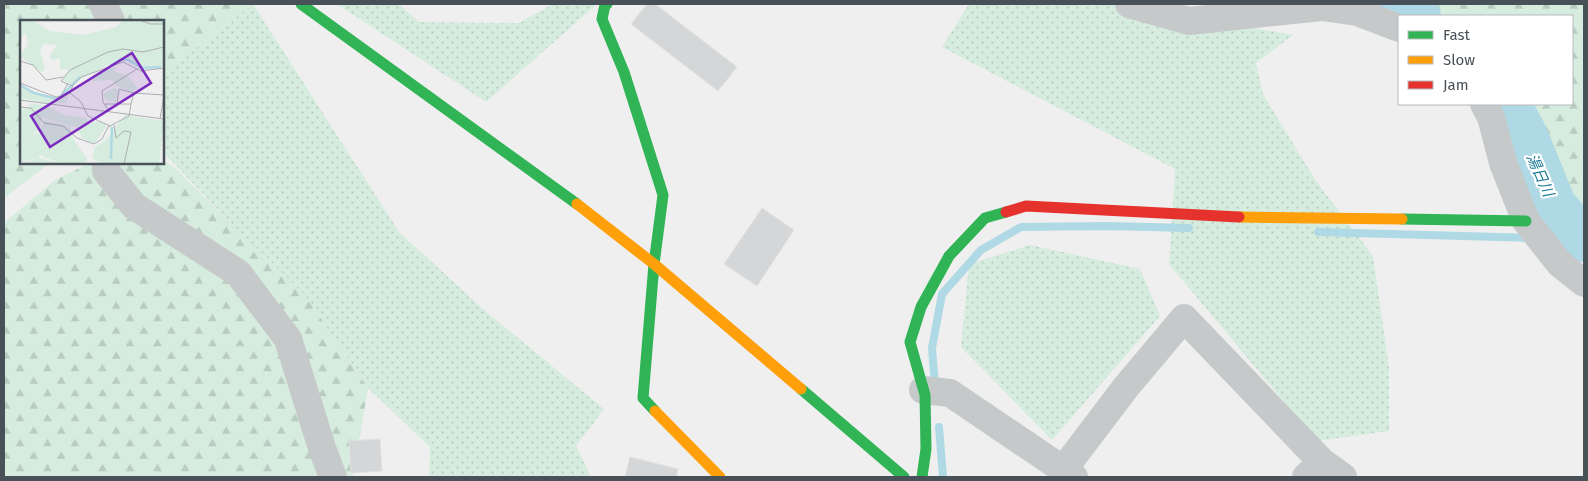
<svg xmlns="http://www.w3.org/2000/svg" width="1588" height="481" font-family="'Fira Sans','Noto Sans JP',sans-serif">
  <style>
    .grass { fill: url(#grass-dots) }
    .forest { fill: url(#forest-firs) }
    .lines { fill: none; stroke-linecap: round; stroke-linejoin: round }
    .stream { stroke: #afd9e4; stroke-width: 8 }
    .river { stroke: #afd9e4; stroke-width: 46 }
    .building { fill: #d5d6d8; stroke: #e0e1e1 }
    .street { stroke: #c6c9ca; stroke-width: 28 }
    .fast { stroke: #30b455; stroke-width: 11 }
    .slow { stroke: #ff9f0a; stroke-width: 11 }
    .jam { stroke: #e5322d; stroke-width: 11 }
    .labels { text-anchor: middle; stroke-width: 4.5; stroke-linejoin: round; paint-order: stroke }
    .water-label { font-size: 15px; font-style: italic; fill: #1e7b96; stroke: #fff }
    .inset-river { fill: none; stroke: #afd9e4; stroke-width: 2.5 }
    .inset-road { fill: none; stroke: #acafb3; stroke-width: 1 }
    .view { fill: #7b2cbf; fill-opacity: 0.15; stroke: #7b2cbf; stroke-width: 2.5 }
    .inset-edge { fill: none; stroke: #485058; stroke-width: 2.5 }
  </style>
  <defs>
    <pattern id="grass-dots" width="8" height="8" patternUnits="userSpaceOnUse" patternTransform="scale(1.25)"><rect width="8" height="8" fill="#d6ecde"/><path d="M2 2h.1M6 6h.1" fill="none" stroke="#b9ccc1" stroke-width="1.8" stroke-linecap="round"/></pattern>
    <pattern id="forest-firs" width="22" height="20" patternUnits="userSpaceOnUse" patternTransform="scale(1.25)"><rect width="22" height="20" fill="#d6ecde"/><path d="M5 1l3.5 6h-7zM16 11l3.5 6h-7z" fill="#b9ccc1"/></pattern>
  </defs>
  <rect width="100%" height="100%" fill="#efefef"/>
  <path class="grass" d="M253 4 399 232 484 310 604 409 576 446 591 477H429L430 447 368 388 343 351 235 227 163 152V74Z
    M337 4H399L419 22 519 23 553 4H597L486 102Z
    M969 4H1121L1293 35 1256 63 1263 94 1316 181 1373 256 1389 368V431L1317 441 1169 264 1175 169 942 47Z
    M1030 245 1140 269 1160 316 1052 440 961 347 969 264Z"/>
  <path class="forest" d="M4 4H253L163 74 162 21H21V162L50 163 4 198Z
    M1419 4H1584V238L1522 104H1572V16H1442Z
    M163 160 175 168 305 295 368 388 353 477H4V223L55 180 90 163 162 162Z"/>
  <g class="lines">
    <path class="stream" d="M1318 232 1532 238
      M1548 238 1584 239
      M935 386 932 348 942 294 981 250 1021 227 1107 226 1189 228
      M939 427 943 477"/>
    <path class="river" d="M1399 4 1418 16
      M1508 104 1525 136 1554 207 1584 239"/>
  </g>
  <path class="building" d="M647 4H655L737 67 718 91 631 24Z
    M762 208 794 230 757 286 724 264Z
    M380 439 382 471 351 473 349 441Z
    M630 457 678 469 676 477H625Z"/>
  <g class="lines">
    <path class="street" d="M103 4 111 21
      M1129 4 1189 21 1322 7 1357 12 1399 28
      M1484 104 1491 117 1503 163 1526 221 1560 264 1584 283
      M106 162V171L134 206 238 273 288 339 322 448 333 477
      M923 390 950 393 1074 477
      M1322 462 1343 477
      M1063 470 1126 387 1184 318 1322 462 1306 477"/>
    <path class="fast" d="M301 4 577 204
      M607 4 605 5 602 19 624 72 663 195 654 264 643 398 655 411
      M1402 219 1526 221
      M801 389 904 477
      M922 477 926 449 925 395 910 342 921 307 949 256 985 218 1006 212"/>
    <path class="slow" d="M577 204 654 264 801 389
      M1239 217 1402 219
      M655 411 720 477"/>
    <path class="jam" d="M1006 212 1026 206 1239 217"/>
  </g>
  <g class="labels">
    <g class="water-label">
      <text transform="translate(1540 175) rotate(66)" y="5">湯日川</text>
    </g>
  </g>
  <g transform="translate(20 20)">
    <rect width="144" height="144" fill="#efefef"/>
    <path d="M95 47V51L109 57 117 68 113 72 96 66 92 60 73 61V55ZM0 66 38 81 51 67 46 83H26L0 78ZM94 68 98 70 96 82 86 80 83 74ZM27 86 45 95 66 98 69 104 79 101 87 105 75 123 70 122 62 118 56 107 23 98ZM16 113 20 115 22 122 19 138 0 142V121Z" fill="#d6ecde"/>
    <path d="M0 0H12L30 11 64 15 96 7 103 0H144V46L122 48 108 39 97 40 51 64 42 60 50 50 40 49V38L32 40 30 36 37 25 24 24 20 30 25 49 22 52 0 36 8 24 6 14H3L0 28ZM10 83 27 86 18 111 0 121V90L10 87ZM105 95 144 101 139 144H82L72 138 75 127 86 120ZM25 100 50 106 54 121 67 138 66 144H0L19 138 39 143 20 135 19 111Z" fill="#d6ecde"/>
    <path class="inset-river" d="M90 46 100 40H108L122 48 141 47M0 65 14 73 38 79 60 57M91 139 92 107"/>
    <path class="inset-road" d="M120 0 130 4H144M0 41 13 45 26 60 43 57M0 63 36 77 41 76 48 63M52 66 41 61 50 50 88 32 103 29 123 32 144 27M114 73 144 75M0 80 144 99M97 84 99 69 114 73 111 84M0 87 11 88 24 103 43 106 57 118 74 124 82 119 88 107 109 96 111 84H85M89 91 83 82 82 71 117 49M140 99 144 75M94 105 96 118 104 111 111 112 104 144M90 106 68 96 61 82 50 73 53 65 61 57 103 42 121 51 144 48"/>
    <path class="view" d="M112 33 131 63 30 127 11 96Z"/>
    <rect width="144" height="144" class="inset-edge"/>
  </g>
  <rect width="1588" height="481" fill="none" stroke="#485058" stroke-width="10"/>
  <rect x="1398" y="15" width="175" height="90" fill="#ffffff" stroke="#b6b9bc"/>
  <rect x="1408" y="31" width="25" height="8" fill="#30b455" stroke="#b6b9bc"/>
  <text x="1443" y="40" font-size="15" fill="#485058">Fast</text>
  <rect x="1408" y="56" width="25" height="8" fill="#ff9f0a" stroke="#b6b9bc"/>
  <text x="1443" y="65" font-size="15" fill="#485058">Slow</text>
  <rect x="1408" y="81" width="25" height="8" fill="#e5322d" stroke="#b6b9bc"/>
  <text x="1443" y="90" font-size="15" fill="#485058">Jam</text>
</svg>
